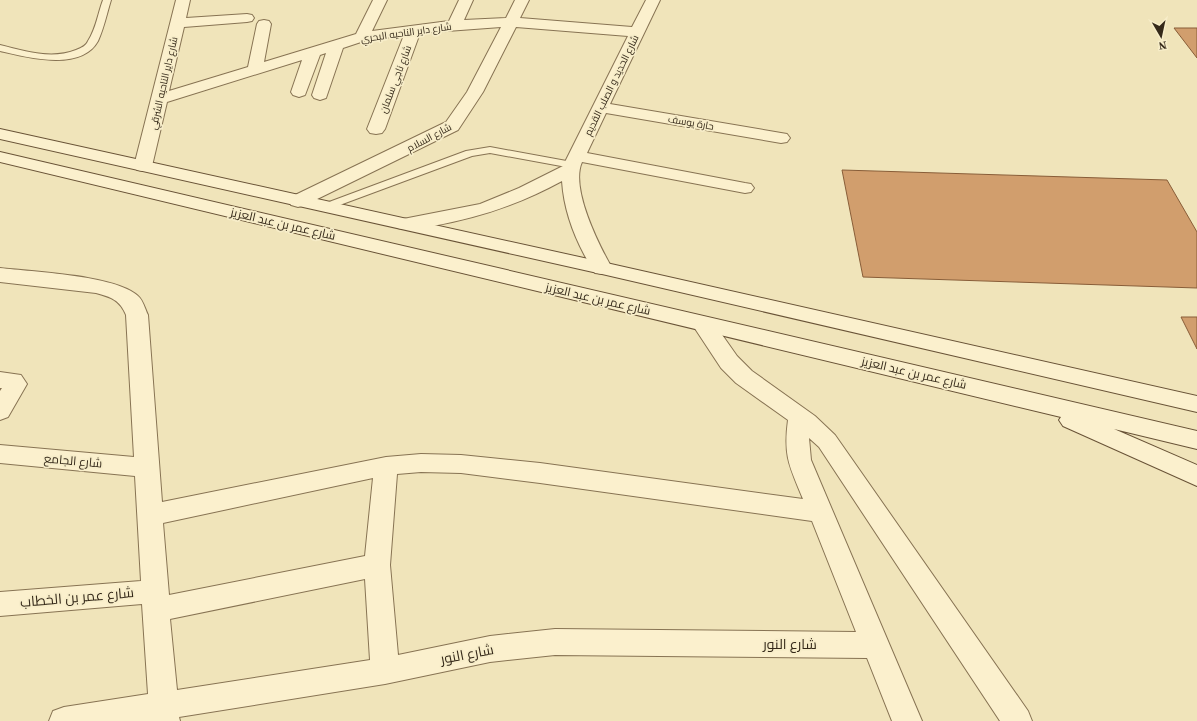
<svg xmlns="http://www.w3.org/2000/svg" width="1197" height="721" font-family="'Source Serif 4',Cairo,serif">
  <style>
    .building { fill: #d19e6d; stroke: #885d38 }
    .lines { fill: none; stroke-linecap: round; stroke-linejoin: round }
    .lane-casing { stroke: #877353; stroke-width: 2 }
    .street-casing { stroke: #877353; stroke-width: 2 }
    .secondary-casing { stroke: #695337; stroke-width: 2 }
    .lane { fill: #fbf0cd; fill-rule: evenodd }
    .street { fill: #fbf0cd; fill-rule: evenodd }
    .secondary { fill: #fbf0cd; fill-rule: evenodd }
    .labels { text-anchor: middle; stroke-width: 3.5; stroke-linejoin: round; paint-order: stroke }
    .far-street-label { font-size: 10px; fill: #352919; stroke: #f7edc9 }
    .street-label { font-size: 12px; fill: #352919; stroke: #f7edc9 }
    .near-street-label { font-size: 14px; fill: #352919; stroke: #f7edc9 }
  </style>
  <rect width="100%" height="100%" fill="#f0e4ba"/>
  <path class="building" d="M1174 28H1197V58Z
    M842 170 1167 180 1197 232V288L863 277Z
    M1181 317H1197V349Z"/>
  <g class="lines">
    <defs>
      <path id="lane" d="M103 0H111C107 13 104 28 98 41 81 72 26 57 0 51V45C25 51 51 60 76 50 81 48 86 46 88 41 96 29 98 13 103 0Z
        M490 147 572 162 577 165 572 168 490 153 472 156 329 209 325 210 319 207 321 205 466 151Z"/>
      <path id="street" d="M176 0H190L186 18 247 14 252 15 254 18 252 21 247 22 184 27 169 91 248 67 257 24 259 21 264 20 269 21 271 24 264 62 356 34 373 0H387L372 31 449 21 459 0H473L464 20 506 18 515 0H529L520 18 632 27 646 0H660L610 104 781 133 787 134 790 138 787 142 781 143 606 113 587 153 745 183 751 184 754 188 751 192 745 193 582 162C570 188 599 245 612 268L609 273 602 274 595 273C577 245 564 213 562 181 520 204 478 218 432 226 421 227 409 231 398 228L395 224 398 220 480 204 519 188 563 166 628 36 516 27 483 92 458 130 305 205 298 207 291 205 289 201 291 197 446 122 467 92 501 27 420 33 385 129 382 133 376 134 370 133 367 129 404 35 364 41 343 48 326 98 320 100 314 98 312 95 326 53 320 55 305 95 299 97 293 95 291 92 302 60 167 102 152 166 149 170 143 171 137 170 134 166Z
        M0 268C32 272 116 275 138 296 143 300 145 309 148 315L162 502 386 457 421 454 461 455 540 463 803 499C790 467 783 457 788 420L736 383 721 368 692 324 695 319 703 317 711 319 737 356 752 371 815 416 835 435 1028 711 1032 721H1000L819 447 809 438 811 460 922 721H892L867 658 555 655 490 662 385 684 179 717 180 721H49L53 711 64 707 148 694 142 604 0 616V592L141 581 135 476 0 463V445L134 457 126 315C120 300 111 297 96 293L0 282ZM421 472 461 473 540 483 812 521 856 632 555 629 490 636 398 655 390 565 397 474ZM373 478 365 556 169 595 163 523ZM365 579 370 660 177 690 170 619Z
        M0 372 21 375 27 384 8 417 0 420V391L2 388H0Z"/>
      <path id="secondary" d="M0 129 602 262 1197 396V412L602 274 0 139Z
        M0 152 1197 431V449L1114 429 1197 465V486L1063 426 1059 420 1061 417 0 162Z"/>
    </defs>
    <use href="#lane" class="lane-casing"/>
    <use href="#street" class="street-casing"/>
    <use href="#secondary" class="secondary-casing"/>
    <use href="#lane" class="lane"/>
    <use href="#street" class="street"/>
    <use href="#secondary" class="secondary"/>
  </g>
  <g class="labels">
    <g class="far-street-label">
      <text transform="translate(406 32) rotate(-8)" y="4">شارع داير الناحيه البحري</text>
      <text transform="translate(395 79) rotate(-69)" y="4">شارع ناجي سلمان</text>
      <text transform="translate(163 83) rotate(-77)" y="4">شارع داير الناحيه الشرقي</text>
      <text transform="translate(611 85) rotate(-64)" y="4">شارع الحديد و الصلب القديم</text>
      <text transform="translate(691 122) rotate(10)" y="4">حارة يوسف</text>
      <text transform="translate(429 137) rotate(-28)" y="4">شارع السلام</text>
    </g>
    <g class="street-label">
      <text transform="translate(283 224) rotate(13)" y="4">شارع عمر بن عبد العزيز</text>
      <text transform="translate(598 299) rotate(13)" y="4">شارع عمر بن عبد العزيز</text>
      <text transform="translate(914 373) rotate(13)" y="4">شارع عمر بن عبد العزيز</text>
      <text transform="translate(73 461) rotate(5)" y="4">شارع الجامع</text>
    </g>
    <g class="near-street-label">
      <text transform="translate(77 597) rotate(-5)" y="5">شارع عمر بن الخطاب</text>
      <text x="790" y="649">شارع النور</text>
      <text transform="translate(467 654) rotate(-11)" y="5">شارع النور</text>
    </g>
  </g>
  <g transform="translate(1161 36) rotate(171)" stroke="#f7edc9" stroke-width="3" paint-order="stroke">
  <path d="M0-3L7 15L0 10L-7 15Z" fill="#352919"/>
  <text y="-6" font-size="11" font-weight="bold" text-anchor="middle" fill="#352919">N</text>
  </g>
</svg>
